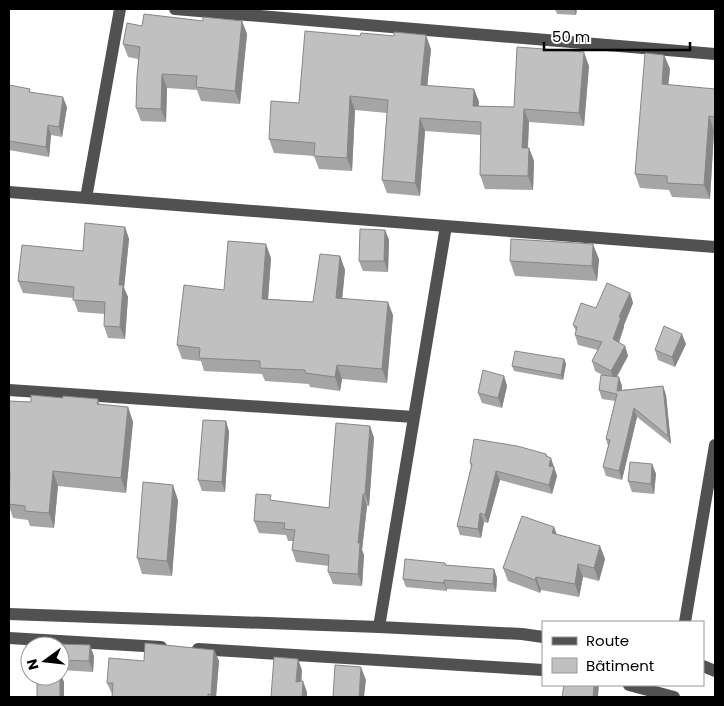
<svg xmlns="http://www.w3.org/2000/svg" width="724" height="706" font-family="Poppins,sans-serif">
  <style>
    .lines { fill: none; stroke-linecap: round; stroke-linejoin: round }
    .minor { stroke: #515151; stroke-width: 12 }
    .wall { fill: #a5a5a5 }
    .shaded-wall { fill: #868686 }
    .building { fill: #c0c0c0; stroke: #868686 }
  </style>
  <rect width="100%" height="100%" fill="#fff"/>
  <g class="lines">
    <path class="minor" d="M175 9 715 54
      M9 192 715 247
      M86 198 120 9
      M9 390 414 417
      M9 614 379 627 522 634 543 637
      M685 622 715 445
      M379 627 446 226
      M9 638 161 647
      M198 649 543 670
      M703 666 715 671
      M629 685 674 697"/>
  </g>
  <path class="wall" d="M555 9H577L576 15 557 14Z
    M203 21H242L247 34 240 104 201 101 197 90 167 88 166 122 141 121 136 108 138 59 128 57 123 44 142 26Z
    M431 49 427 86 474 89 479 102V106L514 107 589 66 584 126 529 122 528 148H529L534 161 533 190 485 189 480 175 481 135 425 131 420 196 387 193 382 180 387 113 355 110 352 171 319 169 314 156 274 153 269 139 299 103Z
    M664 55 670 69 668 85 715 89V131H714L710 199 672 197 669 190 640 188 635 174Z
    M9 85 31 92 67 107 62 137 51 135 49 157 9 150Z
    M125 227 129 239 124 288 128 297 125 339 108 338 104 326 105 314 78 312 73 298 23 293 18 281 83 251Z
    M385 230 389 240 388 272 363 271 359 261Z
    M340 256 345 270 342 298 393 315 387 383 342 379 340 391 310 387 309 384 265 381 262 374 204 371 201 361 182 359 177 345 224 290 271 258 268 299 313 302Z
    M599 259 597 281 515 276 510 261Z
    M630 293 633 303 624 325V327L619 343 625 346 628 356 617 377 622 386V390L663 386 666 395 671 444 637 417 622 480 606 476 603 467 608 446 606 439 615 401 602 399 599 390 604 376 595 371 592 361 598 350 578 345 575 335 576 331 573 325 596 308Z
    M686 344 675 367 658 360 655 350Z
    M564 359 566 364 563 380 514 371 512 366Z
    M504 376 507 386 502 408 482 403 478 393Z
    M63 398 98 399 100 405 128 407 133 422 126 493 58 486 54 528 30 526 28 520 13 518 9 506V401L31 402Z
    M226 421 229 432 225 492 202 491 198 480Z
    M370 426 374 438 369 506H367L362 550 364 555 362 586 333 584 328 572 329 566 296 562 292 550 293 541H288L286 535 259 533 254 521 273 501 329 508Z
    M546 454 554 467 557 476 552 494 500 480 488 523 484 522 481 538 460 535 457 526 471 467 470 463Z
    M652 464 656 474 654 494 632 492 628 481Z
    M178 500 172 576 142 574 137 558Z
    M554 527 556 534 600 546 605 559 599 581 583 577 579 597 541 590 540 593 508 581 503 568Z
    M445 563 446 565 494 569 497 578 496 592 447 589V591L406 587 403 579Z
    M60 646 94 656 93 672 61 670 60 666Z
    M214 650 219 661 216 697H112V694L107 683 144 661Z"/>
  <path class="shaded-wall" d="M574 9H577L576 15Z
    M242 21 247 34 240 104 235 91Z
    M426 35 431 49 426 99 421 85Z
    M584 52 589 66 584 126 579 113Z
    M664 55 670 69 667 98 662 84Z
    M162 74 167 88 166 122 161 109Z
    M474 89 479 102 478 119 473 106Z
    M350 96 355 110 352 171 347 158Z
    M63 97 67 107 62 137 59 127Z
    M524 109 529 122 527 161 522 148Z
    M709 116 714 131 710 199 704 185Z
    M420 118 425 131 420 196 415 183Z
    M48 125 51 135 49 157 46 147Z
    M529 148 534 161 533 190 528 176Z
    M125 227 129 239 124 288 128 297 125 339 120 327 119 285Z
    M385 230 389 240 388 272 384 261Z
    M266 244 271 258 267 313 262 299Z
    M593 244 599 259 597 281 592 266Z
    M340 256 345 270 341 311 336 298Z
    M630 293 633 303 624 325V327L616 349 613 339 619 317Z
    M388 302 393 315 387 383 382 369Z
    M682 334 686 344 675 367 672 357Z
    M625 346 628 356 614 381 611 371Z
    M564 359 566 364 563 380 561 375Z
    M337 365 342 379 340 391 335 377Z
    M504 376 507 386 502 408 498 398Z
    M619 377 622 386 620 399 617 391Z
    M663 386 666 395 671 444 668 436Z
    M128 407 133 422 126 493 121 478Z
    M634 408 637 417 622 480 619 471Z
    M226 421 229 432 225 492 222 482Z
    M370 426 374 438 369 506 365 494Z
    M546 454 549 463 551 458 554 467 552 475 546 456Z
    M652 464 656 474 654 494 651 484Z
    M554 467 557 476 552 494 549 485Z
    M53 471 58 486 54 528 49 513Z
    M496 471 500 480 488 523 485 515Z
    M173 485 178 500 172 576 167 561Z
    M363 494 367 506 362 550 364 555 362 586 358 574V543Z
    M480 513 484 522 481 538 478 529Z
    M554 527 559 540 552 533Z
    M600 546 605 559 599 581 594 568Z
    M578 564 583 577 579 597 575 584Z
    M494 569 497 578 496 592 493 584Z
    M536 577 541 590 540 593 535 580Z
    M444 580 447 589V591L444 583Z
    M90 645 94 656 93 672 89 661Z
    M214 650 219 661 216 697H212L211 695Z
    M298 659 302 670 301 693 296 682Z
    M361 667 366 680 364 697H359Z
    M60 671 64 682V697H60Z
    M303 681 307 692V697H302Z
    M594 685H599L598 697H593Z"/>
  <path class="building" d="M144 14 203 21V17L242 21 235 91 196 87 197 76 162 74 161 109 136 108 137 76 140 47 123 44 127 23 142 26Z
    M305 31 360 36 361 33 394 36V32L426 35 421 85 474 89 473 106 514 107 517 47 584 52 579 113 524 109 522 148H529L528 176 480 175 481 122 420 118 415 183 382 180 388 100 350 96 347 158 314 156 315 143 269 139 271 101 299 103Z
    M645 53 664 55 662 84 715 89V117L709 116 704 185 667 183V176L635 174Z
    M9 85 30 89 29 92 63 97 59 127 48 125 46 147 9 141Z
    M85 223 125 227 119 285H123L120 327 104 326 105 302 73 300 74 287 18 281 22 245 83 251Z
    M360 229 385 230 384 261H359Z
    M511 239 593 244 592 266 510 261Z
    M228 241 266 244 262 299 313 302 320 254 340 256 336 298 388 302 382 369 337 365 335 377 305 373V370L260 368V361L199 358 200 348 177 345 184 285 224 290Z
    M607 283 630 293 619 317H621L613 339 625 346 611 371 592 361 602 342 575 335 577 327 573 325 581 303 596 308Z
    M664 326 682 334 672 357 655 350Z
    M515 351 564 359 561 375 512 366Z
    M483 370 504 376 498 398 478 393Z
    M601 375 619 377 617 391 663 386 668 436 634 408 619 471 603 467 610 440 606 439 617 394 599 390Z
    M31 395 63 398V396L98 399 97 404 128 407 121 478 53 471 49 513 25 511V506L9 504 10 473H9V401L31 402Z
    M203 420 226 421 222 482 198 480Z
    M336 423 370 426 365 494H363L358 543H360L358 574 328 572 329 555 292 550 295 530 284 529 285 523 254 521 256 494 271 495 270 500 329 508Z
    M474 439 517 446 546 454V456L551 458 549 466 554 467 549 485 496 471 485 515 480 513 478 529 457 526 472 464 470 463Z
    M630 462 652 464 651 484 628 481Z
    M143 482 173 485 167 561 137 558Z
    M522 516 554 527 552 533 600 546 594 568 578 564 575 584 536 577 535 580 503 568Z
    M405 559 445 563V565L494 569 493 584 444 580V583L403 579Z
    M145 643 214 650 211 695 208 694V697H112L113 683H107L109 658 144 661Z
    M58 644 90 645 89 661 60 660V646H58Z
    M274 657 298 659 296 682 303 681 302 697H271Z
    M335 665 361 667 359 697H333Z
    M60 671V697H37V676H60Z
    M564 685H594L593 697H562Z"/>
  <rect width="724" height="706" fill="none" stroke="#000000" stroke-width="20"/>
  <rect x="542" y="621" width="162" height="65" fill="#ffffff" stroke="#999999"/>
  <rect x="552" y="637" width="25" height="8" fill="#515151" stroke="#999999"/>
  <text x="586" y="646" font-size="15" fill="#000000">Route</text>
  <rect x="552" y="658" width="25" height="15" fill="#c0c0c0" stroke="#999999"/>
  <text x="586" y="671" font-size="15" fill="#000000">Bâtiment</text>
  <g transform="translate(45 661) rotate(255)"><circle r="24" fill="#ffffff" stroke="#999999"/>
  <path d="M0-4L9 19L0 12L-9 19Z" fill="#000000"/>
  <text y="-8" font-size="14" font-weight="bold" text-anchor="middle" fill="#000000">N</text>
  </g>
  <path d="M544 42v8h146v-8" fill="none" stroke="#000000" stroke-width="2.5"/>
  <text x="552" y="42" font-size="15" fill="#000000" stroke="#ffffff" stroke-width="4" paint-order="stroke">50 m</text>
</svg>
